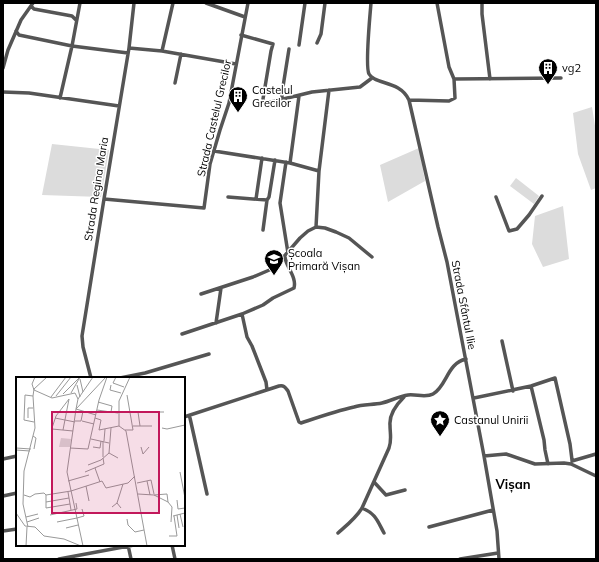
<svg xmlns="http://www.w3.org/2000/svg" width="599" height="562" font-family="Mulish,sans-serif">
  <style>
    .green { fill: #dcdcdc }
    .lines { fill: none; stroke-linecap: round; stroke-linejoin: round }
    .minor { stroke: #555; stroke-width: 3.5 }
    .labels { text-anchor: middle; stroke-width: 3; stroke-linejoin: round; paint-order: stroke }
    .poi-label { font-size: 11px; fill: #000; stroke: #fff; text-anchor: start }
    .street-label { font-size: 11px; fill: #000; stroke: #fff }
    .quarter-label { font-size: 13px; font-weight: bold; fill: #000; stroke: #fff }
    .inset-road { fill: none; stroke: #999; stroke-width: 1 }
    .view { fill: #c2185b; fill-opacity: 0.15; stroke: #c2185b; stroke-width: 2 }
    .inset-edge { fill: none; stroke: #000; stroke-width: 2 }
  </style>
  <rect width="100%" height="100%" fill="#fff"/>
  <path class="green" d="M592 107 596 132V188L591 190 578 154 573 113Z
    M52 144 109 150 101 197 42 195Z
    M419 148 425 181 388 202 380 165Z
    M516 178 539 196 534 204 510 186Z
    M563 206 569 259 543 267 532 244 535 216Z"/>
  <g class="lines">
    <path class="minor" d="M206 3 245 17
      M371 3C370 15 365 67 369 74 375 85 400 80 409 100L438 227 447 262 484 456 497 531 499 559
      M482 3V14L490 79
      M31 6 34 9 72 16 76 20
      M16 31 19 35 72 46 128 53
      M241 35 273 44 271 51 263 99 264 102H271L312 92 360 87 372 78
      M317 43 321 34 325 3
      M299 45 305 3
      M129 48 162 51 173 3
      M162 51 236 64
      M3 68 8 50 21 20 33 3
      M454 79 561 78
      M175 83 181 54
      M3 92 29 93 119 106
      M60 98 72 46 80 3
      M282 99V93L289 49
      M409 100 449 101 455 98 454 79 449 67 437 3
      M214 151 290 163 319 171
      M286 162 280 203 288 253
      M290 163 299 96
      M228 197 267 200 269 197 275 160
      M496 197 509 231 517 229 529 215 542 196
      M104 199 204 208 210 164 220 130 229 103 248 3
      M256 199 262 158
      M316 227 319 171 329 90
      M263 230 267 200
      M201 294 253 277 274 268 300 238 308 231 316 227 325 228 336 232 349 238 372 257
      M242 314 247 337 252 346 266 382 267 390
      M216 323 221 288
      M182 334 242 314 263 305 273 298 294 288C297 277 286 267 285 257
      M502 341 513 391
      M91 378 83 347 82 336 104 199 129 48 134 3
      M120 378 145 373 209 354
      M531 386 544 440 545 450 548 464
      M474 398 531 386 555 378 570 444 572 460
      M189 416 190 418 207 494
      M184 417 279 386C284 385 285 387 288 391L299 422 301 423C319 417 336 411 354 407 363 404 373 405 382 403 391 401 399 396 408 395 416 394 426 398 433 394 447 386 447 363 466 359
      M484 456 506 454 535 464 564 463 571 464 596 476
      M3 459 17 456
      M572 461 596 454
      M374 482 386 495 405 490
      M3 496 17 493
      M362 508 389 448C392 440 390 434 390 425 389 414 396 405 404 397
      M429 527 493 510
      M3 531 17 529
      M338 533C347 525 356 518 362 508 376 514 377 520 384 533
      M128 545 131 559
      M172 545 175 559
      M59 559 134 545
      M460 559 498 553"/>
  </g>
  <defs>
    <symbol id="building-pin" viewBox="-11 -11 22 30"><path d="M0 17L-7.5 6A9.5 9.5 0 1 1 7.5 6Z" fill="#000" stroke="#fff"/><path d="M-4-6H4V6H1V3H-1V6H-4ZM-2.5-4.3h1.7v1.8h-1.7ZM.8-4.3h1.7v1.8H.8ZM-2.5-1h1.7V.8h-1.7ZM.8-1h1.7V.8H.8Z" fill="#fff"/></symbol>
    <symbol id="school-pin" viewBox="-11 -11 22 30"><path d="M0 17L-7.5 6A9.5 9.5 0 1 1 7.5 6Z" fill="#000" stroke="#fff"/><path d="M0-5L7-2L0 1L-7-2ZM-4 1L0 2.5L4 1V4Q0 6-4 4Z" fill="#fff"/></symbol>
    <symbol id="sight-pin" viewBox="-11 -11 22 30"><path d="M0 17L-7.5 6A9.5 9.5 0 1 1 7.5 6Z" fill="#000" stroke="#fff"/><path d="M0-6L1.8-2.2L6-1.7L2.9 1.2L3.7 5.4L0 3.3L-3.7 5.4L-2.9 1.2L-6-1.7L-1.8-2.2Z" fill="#fff"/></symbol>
  </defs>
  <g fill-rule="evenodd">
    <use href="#building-pin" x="537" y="57" width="22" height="30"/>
    <use href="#building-pin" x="227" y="85" width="22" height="30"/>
    <use href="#school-pin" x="263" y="248" width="22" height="30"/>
    <use href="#sight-pin" x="429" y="409" width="22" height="30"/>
  </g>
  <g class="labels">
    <g class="poi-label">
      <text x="562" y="72">vg2</text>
      <text x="252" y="94">Castelul<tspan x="252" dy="13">Grecilor</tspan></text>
      <text x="288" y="257">Școala<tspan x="288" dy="13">Primară Vișan</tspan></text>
      <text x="454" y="424">Castanul Unirii</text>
    </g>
    <g class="street-label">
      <text transform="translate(214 118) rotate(-77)" y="4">Strada Castelul Grecilor</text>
      <text transform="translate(96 189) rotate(-81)" y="4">Strada Regina Maria</text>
      <text transform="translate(464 305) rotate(79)" y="4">Strada Sfântul Ilie</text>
    </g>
    <g class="quarter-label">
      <text x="513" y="489">Vișan</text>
    </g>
  </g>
  <g transform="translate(16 377)">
    <rect width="169" height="169" fill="#fff"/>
    <path d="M45 61 55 62 54 70H43Z" fill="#dcdcdc"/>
    <path class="inset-road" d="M100 0 97 6 108 10M64 2 67 15M61 8 64 20M95 8 94 13 105 16M18 13 36 21 59 16 62 22 60 32 80 38M18 13 16 7 19 0M55 16 64 0M47 17 64 0M17 19 9 18 8 43 18 45M40 19 55 0M35 20 50 0M62 22 77 0M82 25 96 29 95 35M81 33 102 36M12 41V31H17M39 41 59 45M79 41 85 43 83 53 103 49M59 44H65L67 34M66 44 78 47M103 49 110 54 131 169M103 49V24L114 0M117 49H136M124 49 122 35H148M146 51 151 52 169 48M47 53 53 22 40 39 36 51V52L57 54M109 53H117L111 18M17 59 20 61 18 72M75 62 93 66M87 64V80M88 64 89 52M77 70 84 71 85 64M125 70 127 77 133 70M0 71 15 72M54 71 72 72 83 23 91 0M0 73 14 74M93 76 95 51M72 88 85 83 93 76 102 81M79 91 84 105M69 95 88 87 87 81M164 95 169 121M52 104 73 98M131 104 134 118M121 106 135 103 138 117M70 109 73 124M55 114 86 104 90 111 112 106 119 99M52 115 55 133M122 117 138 118 152 125 156 130 155 145M8 118 14 120 19 117 28 116 30 118 55 114M30 118V131L54 127M138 118 151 117 152 125M161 123 162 132 169 131M30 125 53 121M101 126 107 107M96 130 101 126 105 131M0 136 9 149 19 150 28 159 48 162 65 169M164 137 167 150M34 138 61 132 60 126M161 138 163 151M157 139 169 136M10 140 22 137M61 141 68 139 66 132M111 142 112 148 119 155 128 153M11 145 23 141M41 145 61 141M12 150 7 127 8 94 19 51 17 19 18 12 31 0M50 151 62 148M153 159H161L158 139M10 169 11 150M67 169 51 95 60 32 90 0"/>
    <path class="view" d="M36 35H143V136H36Z"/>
    <rect width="169" height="169" class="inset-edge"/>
  </g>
  <rect width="599" height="562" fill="none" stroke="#000000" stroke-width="8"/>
</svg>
